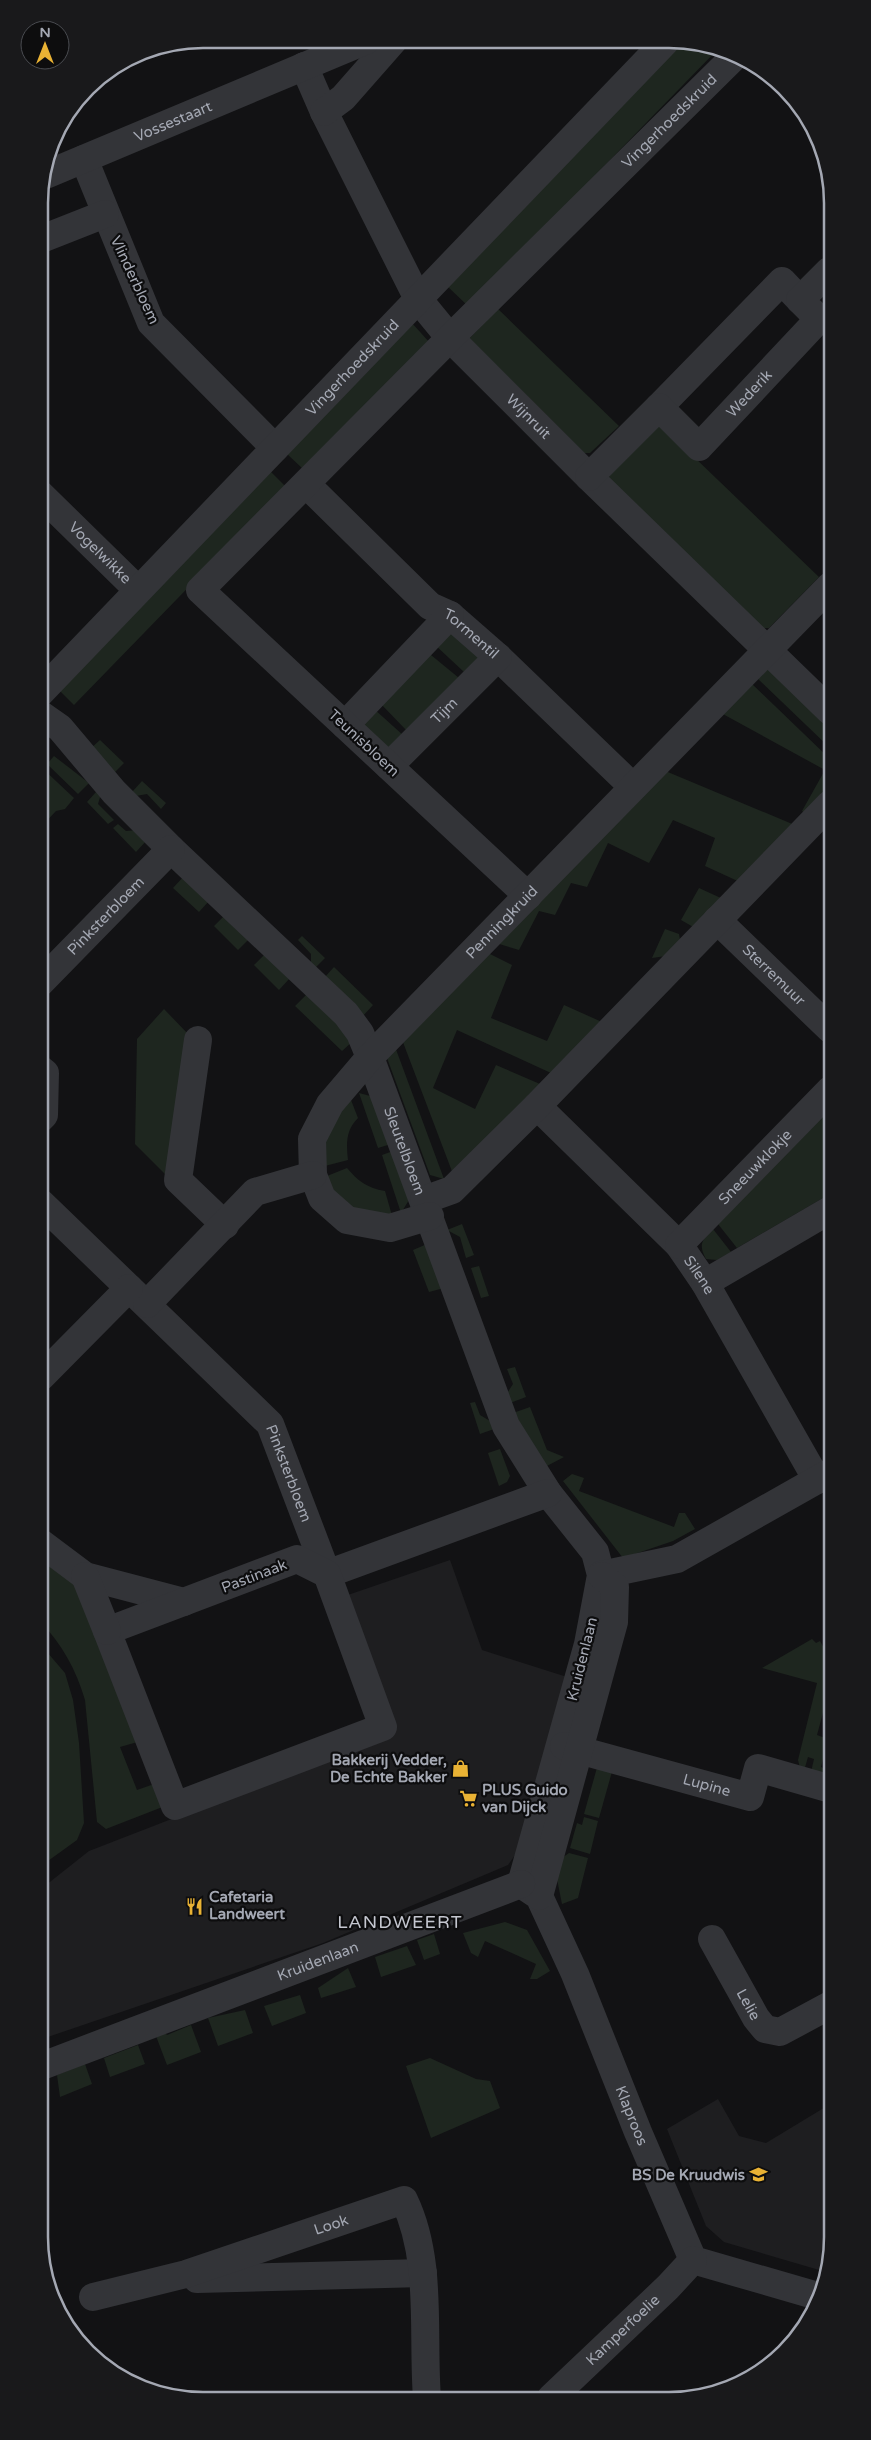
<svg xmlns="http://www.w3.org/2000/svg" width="871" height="2440" font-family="'Varela Round',sans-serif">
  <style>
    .built { fill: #1e1e20 }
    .green { fill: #1e261f }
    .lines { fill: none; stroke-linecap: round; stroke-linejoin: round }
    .minor { stroke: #333438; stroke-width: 28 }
    .labels { text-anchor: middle; stroke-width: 4.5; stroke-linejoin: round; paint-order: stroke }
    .street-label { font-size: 15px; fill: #a4a8b3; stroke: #0d0d0e }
    .poi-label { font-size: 15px; font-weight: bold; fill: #a4a8b3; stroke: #0d0d0e; text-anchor: end }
    .quarter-label { font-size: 18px; letter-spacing: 1px; fill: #c5c7d0; stroke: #0d0d0e }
    .rim { fill: none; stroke: #a4a8b3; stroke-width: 2.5 }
  </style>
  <rect width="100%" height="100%" fill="#121214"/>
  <path class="built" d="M450 1560 482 1650 567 1677 522 1845 508 1865 323 1943 42 2039 41 1889 89 1851 393 1733 342 1597Z
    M718 2099 739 2136 766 2143 832 2103V2248L826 2272 724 2242 706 2226 667 2129Z"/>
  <path class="green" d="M681 42H701L718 49 468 306 446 285Z
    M498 309 619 426 590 453H580L467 341Z
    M411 322 430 343 303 469 286 453Z
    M656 426H665L693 456 819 577 769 628H757L610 485 609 474Z
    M269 470 286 487 74 705 56 687Z
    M451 628 480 657 464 672 434 644Z
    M429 650 431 655 459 678 407 731 380 703Z
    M765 670H772L830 723V748L755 676Z
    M751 683 830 759V789L806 814 802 811 825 770 721 713Z
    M373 708 404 736 392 748H383L363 728V717Z
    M100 740 124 763 113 774 90 749Z
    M54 756 89 783 78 794 47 764Z
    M40 766 74 798 65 809 56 811 40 828Z
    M663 770 797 826 742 883 705 866 715 838 673 820 649 863 608 843 587 887 571 883 555 915 539 911 519 950 496 943Z
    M142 781 166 803 161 809 147 794 136 796 132 792Z
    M96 792 101 794 98 804 114 820 108 824 87 802Z
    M118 824 126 831 138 830 147 840 136 852 113 828Z
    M184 876 209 901 199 912 173 888Z
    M699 888 723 899 695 928 681 920Z
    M224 916 249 939 238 950 214 926Z
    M665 929 679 934 680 940 666 956 652 958Z
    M302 936 325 958 315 968 311 965V954L298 940Z
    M486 952 512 965 491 1018 547 1041 564 1005 602 1022 551 1073 457 1030 433 1088 475 1109 496 1065 540 1084 453 1174 401 1037Z
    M265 954 290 978 279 990 254 965Z
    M334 967 373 1005 362 1017 324 978Z
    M307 994 341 1028 352 1042 342 1051 295 1006Z
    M164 1009 190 1036 165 1174 135 1144 137 1039Z
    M394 1044 444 1179 430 1175 387 1058Z
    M359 1093 374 1097 391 1144 378 1148Z
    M349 1095 358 1118C346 1130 346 1143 348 1160L321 1167 318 1154Z
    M830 1108V1194L737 1248 718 1224Z
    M393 1151 409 1200 401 1213 382 1155Z
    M347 1168C358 1181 367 1188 385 1191L393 1219H380L340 1203 322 1178Z
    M462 1224 474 1255 466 1258 460 1237 447 1230Z
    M713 1229 731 1252 717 1260 706 1259C698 1244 702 1240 713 1229Z
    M427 1244 444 1288 429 1292 413 1250Z
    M479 1266 489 1296 481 1298 471 1268Z
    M515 1367 526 1397 510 1403 506 1395 513 1384 507 1369Z
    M475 1402 480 1415 490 1421 494 1429 480 1434 470 1403Z
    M530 1407 547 1450 564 1457 545 1467 513 1413Z
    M500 1449 510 1476 507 1482 499 1486 488 1453Z
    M572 1474 584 1478 579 1491 674 1527 679 1513H685L695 1529 673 1541 623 1558 563 1481Z
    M41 1560 76 1577 141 1741 120 1747 137 1790 157 1783 165 1806 106 1829 97 1822 85 1700C76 1669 62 1645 41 1622Z
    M812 1639 816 1643 820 1641 831 1661V1683L817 1735 828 1739 821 1767 831 1771 830 1777 811 1772 814 1759 808 1757 804 1771 800 1768 798 1760 817 1683 762 1668Z
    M41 1645 65 1673 73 1700 79 1743 84 1823 77 1840 41 1866Z
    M598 1764 613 1768 599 1818 584 1814Z
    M584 1817 598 1821 590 1854 570 1848 577 1823 582 1825Z
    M569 1853 588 1858 578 1898 562 1904 557 1879 562 1858Z
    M505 1922 527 1930 550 1971 537 1979H530L536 1964 485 1941 478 1957 471 1953 463 1933Z
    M434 1934 440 1954 424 1960 417 1940Z
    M407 1946 416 1965 381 1977 375 1957Z
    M348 1968 356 1987 321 1998 318 1988Z
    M300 1995 306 2013 272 2026 264 2006Z
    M245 2010 253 2033 218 2046 208 2018Z
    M191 2025 201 2052 167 2065 156 2036 165 2033 167 2035Z
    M138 2045 145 2064 110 2077 104 2058Z
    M430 2058 476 2079 490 2081 500 2108 431 2138 406 2066Z
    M85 2064 92 2084 60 2097 57 2075Z"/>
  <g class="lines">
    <g class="minor">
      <path id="s1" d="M304 66 324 112 418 299 450 338 589 477 830 711"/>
      <path d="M324 112 343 98 394 40"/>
      <path d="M84 159 151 323 275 448"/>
      <path id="s2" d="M43 176 367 40"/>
      <path d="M39 240 105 214"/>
      <path d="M659 407 782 281 800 300"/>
      <path id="s3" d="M589 477 659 407 699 447 819 319 800 300 829 271"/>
      <path id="s4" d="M306 484 430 606 450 615 498 657 633 787"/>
      <path id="s5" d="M40 494 138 590"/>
      <path id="s6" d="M40 693 665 42"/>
      <path id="s7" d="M40 714 60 728 114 792 171 849 346 1014 360 1033 370 1057 506 1426 548 1493 595 1552 601 1575 588 1644 521 1884"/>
      <path d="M345 725 450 615"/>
      <path id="s8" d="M389 766 498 657"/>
      <path id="s9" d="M528 896 200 590 450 338 736 55"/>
      <path id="s10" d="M717 920 830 1029"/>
      <path id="s11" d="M40 983 171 849"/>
      <path d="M198 1040 178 1180 225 1225"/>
      <path d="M40 1069 45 1073 44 1115 40 1119"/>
      <path id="s12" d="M537 1106 679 1245 705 1283 817 1480"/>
      <path d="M424 1200 452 1190 537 1106 830 804"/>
      <path id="s13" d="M41 1203 270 1424 327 1574 548 1493"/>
      <path id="s14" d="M430 1216 390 1228 347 1220 322 1198 313 1175 312 1139 330 1104 370 1057 830 586"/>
      <path id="s15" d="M679 1245 830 1090"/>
      <path d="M705 1283 830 1210"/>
      <path d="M147 1304 255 1192 313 1175"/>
      <path d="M41 1377 129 1288"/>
      <path d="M41 1543 85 1576 184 1602"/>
      <path d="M297 1559 327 1574 383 1727 175 1806 107 1631Z"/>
      <path d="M601 1575 677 1559 831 1472"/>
      <path d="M85 1576 107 1631"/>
      <path id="s16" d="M564 1746 750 1797 758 1768 831 1789"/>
      <path id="s17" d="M521 1884 539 1896 575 1974 638 2132 693 2260 821 2297"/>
      <path d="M539 1896 614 1622 615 1587 602 1576"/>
      <path id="s18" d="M712 1939 756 2018 765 2029 780 2032 832 2004"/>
      <path id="s19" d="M42 2066 521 1884"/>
      <path d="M197 2279 423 2273"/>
      <path id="s20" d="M93 2297 186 2274 404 2200C433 2260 422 2333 427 2398"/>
      <path id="s21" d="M551 2398 668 2287 693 2260"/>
    </g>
  </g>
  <defs>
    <symbol id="shop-bare" viewBox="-9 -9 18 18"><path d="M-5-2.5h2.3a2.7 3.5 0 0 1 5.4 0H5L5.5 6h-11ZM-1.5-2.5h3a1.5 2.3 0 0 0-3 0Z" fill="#e9b234" stroke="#0d0d0e" stroke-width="2.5" paint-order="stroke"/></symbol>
    <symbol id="supermarket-bare" viewBox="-9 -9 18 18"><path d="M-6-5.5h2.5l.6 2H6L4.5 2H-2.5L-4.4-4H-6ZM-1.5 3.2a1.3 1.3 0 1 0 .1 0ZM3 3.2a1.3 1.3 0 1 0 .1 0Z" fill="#e9b234" stroke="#0d0d0e" stroke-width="2.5" paint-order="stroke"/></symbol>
    <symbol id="restaurant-bare" viewBox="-9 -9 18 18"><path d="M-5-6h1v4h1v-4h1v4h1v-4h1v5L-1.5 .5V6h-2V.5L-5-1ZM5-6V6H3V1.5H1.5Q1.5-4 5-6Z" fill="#e9b234" stroke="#0d0d0e" stroke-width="2.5" paint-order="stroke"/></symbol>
    <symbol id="school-bare" viewBox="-9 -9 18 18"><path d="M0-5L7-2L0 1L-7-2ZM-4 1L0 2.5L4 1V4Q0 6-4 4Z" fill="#e9b234" stroke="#0d0d0e" stroke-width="2.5" paint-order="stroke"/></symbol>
  </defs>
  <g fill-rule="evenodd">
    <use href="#shop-bare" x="448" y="1756" width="25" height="25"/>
    <use href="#supermarket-bare" x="456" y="1786" width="25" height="25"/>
    <use href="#restaurant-bare" x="182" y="1894" width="25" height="25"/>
    <use href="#school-bare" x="746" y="2162" width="25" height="25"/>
  </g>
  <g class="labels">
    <g class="street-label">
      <text dy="5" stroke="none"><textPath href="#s2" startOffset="141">Vossestaart</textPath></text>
      <text dy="5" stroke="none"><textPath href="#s9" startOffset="1112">Vingerhoedskruid</textPath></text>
      <text transform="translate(135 280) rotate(65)" y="5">Vlinderbloem</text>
      <text dy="5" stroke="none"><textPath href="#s6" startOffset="451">Vingerhoedskruid</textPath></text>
      <text dy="5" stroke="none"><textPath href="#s3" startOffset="229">Wederik</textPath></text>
      <text dy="5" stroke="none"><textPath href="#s1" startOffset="421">Wijnruit</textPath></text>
      <text dy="5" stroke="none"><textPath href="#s5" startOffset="84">Vogelwikke</textPath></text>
      <text dy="5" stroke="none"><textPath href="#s4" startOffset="224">Tormentil</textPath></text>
      <text dy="5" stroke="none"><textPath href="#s8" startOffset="78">Tijm</textPath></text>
      <text transform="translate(364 743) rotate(43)" y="5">Teunisbloem</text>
      <text dy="5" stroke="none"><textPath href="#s11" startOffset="94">Pinksterbloem</textPath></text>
      <text dy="5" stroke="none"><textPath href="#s14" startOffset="469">Penningkruid</textPath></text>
      <text dy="5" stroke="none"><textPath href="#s10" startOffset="79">Sterremuur</textPath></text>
      <text dy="5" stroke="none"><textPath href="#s7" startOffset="579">Sleutelbloem</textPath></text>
      <text dy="5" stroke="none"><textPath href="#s15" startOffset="109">Sneeuwklokje</textPath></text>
      <text dy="5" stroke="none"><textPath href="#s12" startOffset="235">Silene</textPath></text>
      <text dy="5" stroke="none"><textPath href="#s13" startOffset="371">Pinksterbloem</textPath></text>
      <text transform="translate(254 1576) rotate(-21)" y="5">Pastinaak</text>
      <text transform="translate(582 1659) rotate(-76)" y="5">Kruidenlaan</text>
      <text dy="5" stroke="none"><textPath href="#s16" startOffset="148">Lupine</textPath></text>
      <text dy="5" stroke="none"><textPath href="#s19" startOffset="295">Kruidenlaan</textPath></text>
      <text dy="5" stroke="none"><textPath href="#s18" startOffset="75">Lelie</textPath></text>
      <text dy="5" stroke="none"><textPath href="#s17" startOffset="260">Klaproos</textPath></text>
      <text dy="5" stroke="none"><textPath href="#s20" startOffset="249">Look</textPath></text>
      <text dy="5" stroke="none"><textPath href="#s21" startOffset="99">Kamperfoelie</textPath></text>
    </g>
    <g class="poi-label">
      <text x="447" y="1765">Bakkerij Vedder,<tspan x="447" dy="17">De Echte Bakker</tspan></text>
      <text x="482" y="1795" text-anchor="start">PLUS Guido<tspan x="482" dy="17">van Dijck</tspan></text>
      <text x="209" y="1902" text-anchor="start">Cafetaria<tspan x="209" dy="17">Landweert</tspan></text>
      <text x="745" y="2180">BS De Kruudwis</text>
    </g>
    <g class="quarter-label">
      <text x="400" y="1928">LANDWEERT</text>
    </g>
  </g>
  <path d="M0 0H871V2440H0ZM203 48H669A155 155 0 0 1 824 203V2237A155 155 0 0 1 669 2392H203A155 155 0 0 1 48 2237V203A155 155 0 0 1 203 48Z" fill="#19191b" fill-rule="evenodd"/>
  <path class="rim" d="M203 48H669A155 155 0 0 1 824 203V2237A155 155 0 0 1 669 2392H203A155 155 0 0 1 48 2237V203A155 155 0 0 1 203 48Z"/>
  <g transform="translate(45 45)"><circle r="24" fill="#0d0d0e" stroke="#494b50"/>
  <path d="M0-4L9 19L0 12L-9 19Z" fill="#e9b234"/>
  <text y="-8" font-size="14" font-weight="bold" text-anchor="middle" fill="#a4a8b3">N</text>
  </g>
</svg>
